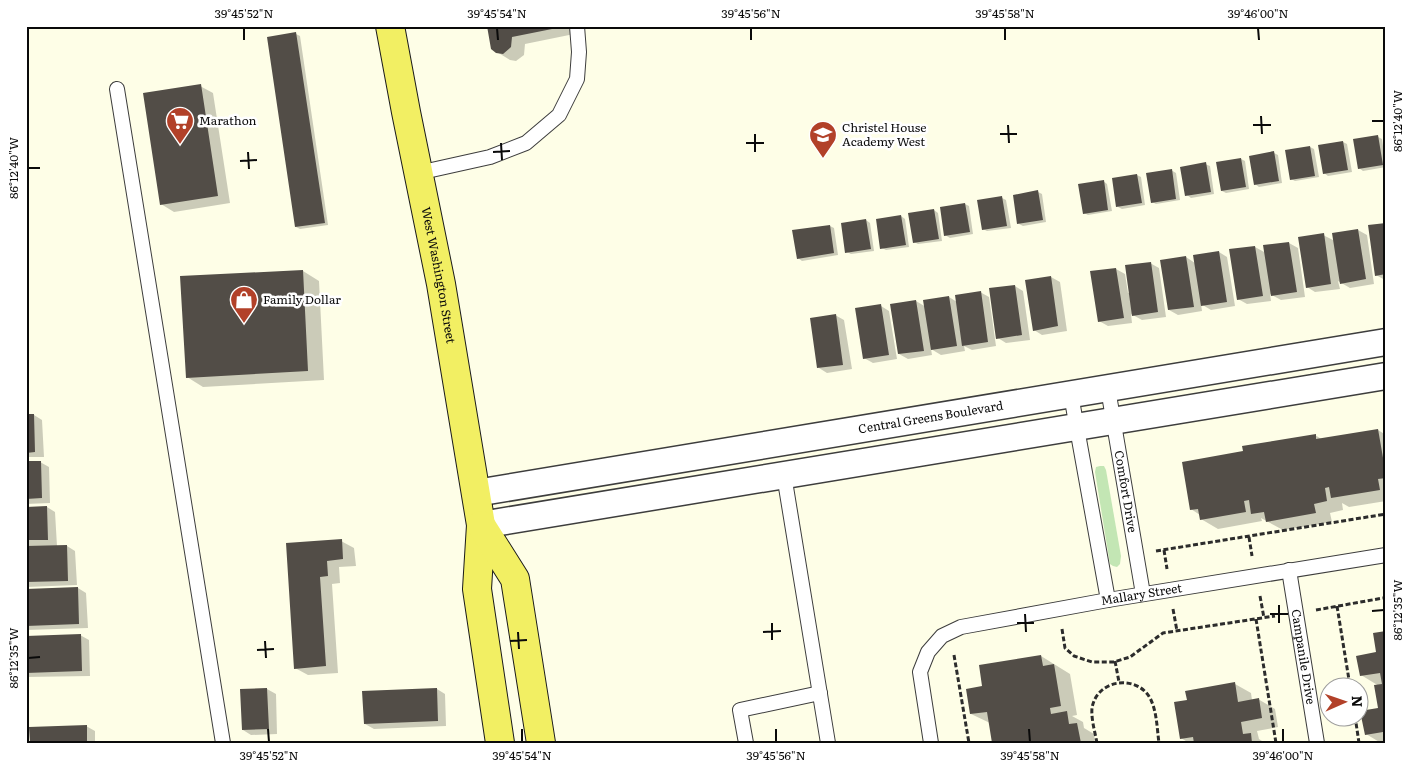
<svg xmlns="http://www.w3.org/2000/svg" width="1412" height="769" font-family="Literata,serif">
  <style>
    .green { fill: #c3e6b4 }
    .shadow { fill: #0003 }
    .building { fill: #524d47 }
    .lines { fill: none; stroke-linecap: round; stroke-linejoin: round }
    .service-casing { stroke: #3d3d3d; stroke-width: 16 }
    .minor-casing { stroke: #3d3d3d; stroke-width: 29 }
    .primary-casing { stroke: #1b1b1b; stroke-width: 30 }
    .path { stroke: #2c2c2c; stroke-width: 3; stroke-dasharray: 5 2.5; stroke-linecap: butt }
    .service { stroke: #fff; stroke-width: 14 }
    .minor { stroke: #fff; stroke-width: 26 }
    .primary { stroke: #f2ef63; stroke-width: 28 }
    .ticks { fill: none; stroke: #0a0a0a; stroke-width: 2 }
    .labels { text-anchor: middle; stroke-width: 5; stroke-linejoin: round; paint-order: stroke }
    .poi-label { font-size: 12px; fill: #0a0a0a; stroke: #fff; text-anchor: start }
    .street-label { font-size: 12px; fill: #0a0a0a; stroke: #fff }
    .neatline { fill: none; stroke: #0a0a0a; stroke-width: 2 }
    .ticks-label { font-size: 12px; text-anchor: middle; fill: #0a0a0a }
  </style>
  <rect width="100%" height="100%" fill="#fefee7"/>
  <path class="green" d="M1100 466H1104L1106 470 1121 556 1120 564 1117 567 1113 566 1110 564 1095 472 1096 467Z"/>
  <path class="shadow" d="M488 26H583L584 32 525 44 524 55 516 61 510 60 497 52Z
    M296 34 300 36 328 225 300 229 296 227Z
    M200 86 213 93 230 203 174 212 161 204Z
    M1378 137 1382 139 1386 167 1363 171 1359 168Z
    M1343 142 1347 144 1352 172 1328 176 1324 173Z
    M1310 147 1314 149 1319 177 1295 181 1291 179Z
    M1274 153 1278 155 1282 183 1259 187 1255 184Z
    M1241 159 1245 161 1249 189 1226 193 1222 191Z
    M1205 164 1210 166 1214 194 1191 198 1187 195Z
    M1171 170 1176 173 1180 200 1156 204 1152 202Z
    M1137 175 1141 177 1145 205 1122 209 1118 207Z
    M1103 181 1107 184 1112 211 1088 215 1084 213Z
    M1038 192 1042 194 1046 222 1023 226 1019 224Z
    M1002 198 1006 200 1011 228 987 231 983 229Z
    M965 204 969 206 973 234 950 238 945 235Z
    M934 210 938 213 942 241 918 244 914 242Z
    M901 216 905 219 909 247 886 250 882 248Z
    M866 220 870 223 874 251 851 254 847 252Z
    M1386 224V280H1385L1376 275Z
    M830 226 834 228 838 255 802 261 798 258Z
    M1358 230 1367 235 1374 284 1350 288 1338 281 1340 289 1315 292 1307 287 1323 235 1335 241Z
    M1289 243 1298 248 1305 297 1281 300 1270 294 1271 301 1247 304 1238 299 1255 247 1266 253Z
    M1219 252 1227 257 1235 306 1211 310 1201 304 1202 311 1178 315 1169 310 1186 257 1195 263Z
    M1150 263 1159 268 1166 317 1142 320 1131 314 1132 323 1108 326 1099 321 1116 269 1125 274 1128 293 1130 292Z
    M303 271 319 281 324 380 203 387 187 377Z
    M1051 277 1060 282 1067 331 1042 335 1034 330Z
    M1015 286 1023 291 1030 340 1006 343 998 338Z
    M980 292 989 297 996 346 972 350 964 346 965 351 941 355 931 349 932 355 908 359 899 354 916 301 926 307 949 297 957 302Z
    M881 306 889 311 897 359 873 363 864 358Z
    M835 315 844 320 852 369 827 373 819 368Z
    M26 415H34L42 420 44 457H26Z
    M1378 430 1386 435V501L1349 507 1342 503 1343 510 1330 513 1332 522 1283 530 1261 518 1262 521 1218 529 1201 519 1200 515 1191 509 1245 452 1315 435 1323 440Z
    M26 462H40L49 467 50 503 26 504Z
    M47 507 55 512 57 546H67L75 551 77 585 26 587V508Z
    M341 541 354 548 356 566 339 567 340 583 332 584 338 673 308 675 295 668 287 544Z
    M78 588 86 593 88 628 26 630V590Z
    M1386 632V743H1381L1366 734 1380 709 1379 686 1361 675 1378 653Z
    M80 635 89 640 90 676 26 677V637Z
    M1041 656 1070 674 1077 715 1072 716 1083 722 1084 728 1094 734 1095 743H993L990 723 971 714 983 688Z
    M1235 684 1251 693 1252 700 1258 699 1275 709 1278 727 1257 731 1259 739 1265 743H1189L1181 738 1188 701Z
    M267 689 276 694 277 734 251 735 243 730 241 690Z
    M437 689 445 694 446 726 374 729 365 724Z
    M86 726 95 731V743H31Z"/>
  <path class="building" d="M487 26H562V27L512 37 511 47 503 54 496 53 491 49Z
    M296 32 325 223 295 227 267 37Z
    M201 84 218 196 160 205 143 93Z
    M1378 135 1383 165 1358 169 1353 139Z
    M1343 141 1348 170 1323 174 1318 145Z
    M1310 146 1315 176 1290 180 1285 150Z
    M1274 151 1279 181 1254 185 1249 156Z
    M1241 158 1246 187 1221 191 1216 162Z
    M1206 162 1211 192 1185 196 1180 167Z
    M1172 169 1176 199 1151 203 1146 173Z
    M1137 174 1142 203 1116 207 1112 178Z
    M1104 180 1108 210 1083 214 1078 184Z
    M1038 190 1043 220 1017 224 1013 195Z
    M1002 196 1007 226 982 230 977 200Z
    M965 203 970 232 944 236 940 207Z
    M934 209 939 239 913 243 908 213Z
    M901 215 906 245 880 249 876 219Z
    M866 219 871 249 845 253 841 223Z
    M1386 223V274L1375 276 1368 225Z
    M830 225 834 253 797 259 792 230Z
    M1358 229 1366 279 1340 284 1332 233Z
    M1324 233 1331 284 1306 288 1298 237Z
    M1289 242 1297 292 1271 296 1263 245Z
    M1255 246 1263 296 1237 300 1229 249Z
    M1219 251 1227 302 1201 306 1193 255Z
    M1186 256 1194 307 1168 310 1160 260Z
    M1151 262 1158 312 1132 316 1125 265Z
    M1116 268 1124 318 1098 322 1090 271Z
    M303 270 308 371 186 378 180 276Z
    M1051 276 1058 326 1033 331 1025 280Z
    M1015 285 1022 335 996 339 989 288Z
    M981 291 988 342 962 346 955 295Z
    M949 296 957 346 931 350 923 300Z
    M916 300 924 351 898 354 890 304Z
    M881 304 889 355 863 359 855 308Z
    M836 314 843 365 817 368 810 318Z
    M26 414H34L35 452 26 453Z
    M1378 429 1386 475V478L1378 479 1380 490 1331 498 1329 487 1325 488 1327 501 1314 504 1316 513 1266 522 1264 512 1251 514 1249 500 1244 501 1246 512 1200 520 1198 509 1190 510 1182 462 1243 451 1242 446 1316 434V439Z
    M26 461H41L42 498 26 499Z
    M47 506 48 540H26V507Z
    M342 539 343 559 327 561 328 576 320 577 326 666 294 669 286 543Z
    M67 545 68 581 26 582V546Z
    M78 587 79 624 26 626V589Z
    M1386 631V743H1385L1383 732 1365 735 1360 711 1378 708 1374 685 1382 684 1380 673 1360 676 1356 656 1376 652 1373 633Z
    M81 634 82 671 26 673V636Z
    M1041 655 1043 666 1054 664 1061 706 1050 708 1051 714 1067 711 1069 724 1077 723 1081 743H992L987 712 970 714 966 689 982 686 979 665Z
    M1235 682 1238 702 1259 698 1262 718 1241 722 1243 734 1251 733 1252 743H1194L1193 737 1180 739 1174 702 1187 700 1185 691Z
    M267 688 269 729 242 730 240 689Z
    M437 688 438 721 364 724 362 691Z
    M87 725V743H30L29 727Z"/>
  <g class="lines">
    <defs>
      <g id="service">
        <path d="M117 89 223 743"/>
        <path d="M418 173 490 157 526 143 559 115 577 79 579 52 577 26"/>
        <path id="s1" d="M1108 389 1143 594"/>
        <path d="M1071 395 1108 600"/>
        <path d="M784 475 828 743"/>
        <path id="s2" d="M1289 570 1317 743"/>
        <path d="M746 743 740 710 820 693"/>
        <path id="s3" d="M931 743 920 672 928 652 942 636 961 627 1108 600 1386 555"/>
      </g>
      <g id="minor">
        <path id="s4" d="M476 493 1386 342"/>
        <path d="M481 525 1386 376"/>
      </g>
      <g id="primary">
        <path id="s5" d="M390 26 406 112 441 284 481 525 477 589 500 743"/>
        <path d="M481 525 515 579 541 743"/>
      </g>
    </defs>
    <use href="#service" class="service-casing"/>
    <use href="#minor" class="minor-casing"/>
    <use href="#primary" class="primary-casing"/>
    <path class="path" d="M1249 537 1252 556
      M1164 550 1167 569
      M1156 551 1386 514
      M1260 596 1264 618
      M1337 606 1350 686
      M1173 609 1177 631
      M1316 610 1383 598
      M1256 619 1276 743
      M1062 629 1065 648 1074 656 1092 662H1114L1130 657 1163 633 1275 616
      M954 655 969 743
      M1115 661 1119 682
      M1355 716 1359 743
      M1097 743C1095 732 1091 719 1092 708 1097 678 1139 674 1151 700 1157 713 1157 729 1159 743"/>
    <use href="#service" class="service"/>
    <use href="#minor" class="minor"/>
    <use href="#primary" class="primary"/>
  </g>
  <path class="ticks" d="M244 28V40M497 28 498 40M751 28V40M1005 28V40M1258 28 1259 40M1261 116 1262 134M1372 121H1384M1008 125 1009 143M1253 125H1271M755 134V152M1000 134H1017M501 143 502 160M746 143H764M248 152 249 169M493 152 510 151M240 161 257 160M28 168H40M1279 605V623M1372 611 1384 610M1025 614 1026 632M1270 614H1288M772 623V640M1017 623H1034M518 632 519 649M763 632 781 631M265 641 266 658M510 641 527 640M257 650 274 649M28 658 40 657M268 729 269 742M522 729V742M776 729V742M1029 729 1030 742M1283 729V742"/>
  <defs>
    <symbol id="supermarket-pin" viewBox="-11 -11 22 30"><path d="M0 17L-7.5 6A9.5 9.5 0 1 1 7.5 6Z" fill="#b24129" stroke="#fff"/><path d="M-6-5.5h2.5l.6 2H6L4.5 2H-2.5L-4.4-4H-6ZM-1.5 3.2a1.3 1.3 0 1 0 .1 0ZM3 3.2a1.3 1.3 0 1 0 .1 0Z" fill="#fff"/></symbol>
    <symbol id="school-pin" viewBox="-11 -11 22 30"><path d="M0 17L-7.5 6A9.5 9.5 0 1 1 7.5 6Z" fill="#b24129" stroke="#fff"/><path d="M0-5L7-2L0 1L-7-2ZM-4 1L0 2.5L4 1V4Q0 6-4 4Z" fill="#fff"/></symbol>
    <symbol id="shop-pin" viewBox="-11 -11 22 30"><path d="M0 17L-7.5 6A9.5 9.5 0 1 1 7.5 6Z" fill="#b24129" stroke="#fff"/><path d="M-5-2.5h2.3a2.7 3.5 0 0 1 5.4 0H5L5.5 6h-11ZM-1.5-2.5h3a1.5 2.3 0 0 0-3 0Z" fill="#fff"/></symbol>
  </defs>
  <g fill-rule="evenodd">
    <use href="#supermarket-pin" x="164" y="105" width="32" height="43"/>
    <use href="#school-pin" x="807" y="119" width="32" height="43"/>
    <use href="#shop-pin" x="228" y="284" width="32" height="43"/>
  </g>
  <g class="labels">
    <g class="poi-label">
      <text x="199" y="125">Marathon</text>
      <text x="842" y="132">Christel House<tspan x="842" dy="14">Academy West</tspan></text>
      <text x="263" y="304">Family Dollar</text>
    </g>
    <g class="street-label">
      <text dy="4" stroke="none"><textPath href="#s5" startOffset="254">West Washington Street</textPath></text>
      <text dy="4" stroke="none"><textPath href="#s4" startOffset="461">Central Greens Boulevard</textPath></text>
      <text dy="4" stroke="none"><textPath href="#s1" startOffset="104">Comfort Drive</textPath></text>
      <text dy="4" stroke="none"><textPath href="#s3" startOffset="319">Mallary Street</textPath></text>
      <text dy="4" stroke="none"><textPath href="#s2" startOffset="88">Campanile Drive</textPath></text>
    </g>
  </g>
  <rect width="1412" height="769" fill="none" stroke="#ffffff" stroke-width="55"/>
  <g transform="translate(1344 702) rotate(88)"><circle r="24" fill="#ffffff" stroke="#9d9d9d"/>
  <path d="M0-4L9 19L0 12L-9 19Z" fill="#b24129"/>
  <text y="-8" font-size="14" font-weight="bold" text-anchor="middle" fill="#0a0a0a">N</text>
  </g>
  <rect x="28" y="28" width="1356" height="714" class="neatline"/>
  <g class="ticks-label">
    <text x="244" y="18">39°45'52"N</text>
    <text x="497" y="18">39°45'54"N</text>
    <text x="751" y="18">39°45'56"N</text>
    <text x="1005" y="18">39°45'58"N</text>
    <text x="1258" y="18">39°46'00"N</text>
    <text transform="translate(1398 121) rotate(-90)" y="4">86°12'40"W</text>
    <text transform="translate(14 168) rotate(-90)" y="4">86°12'40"W</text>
    <text transform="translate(1398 610) rotate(-90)" y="4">86°12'35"W</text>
    <text transform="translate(14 658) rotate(-90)" y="4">86°12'35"W</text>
    <text x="269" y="760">39°45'52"N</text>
    <text x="522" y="760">39°45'54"N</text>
    <text x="776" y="760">39°45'56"N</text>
    <text x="1030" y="760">39°45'58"N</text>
    <text x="1283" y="760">39°46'00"N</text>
  </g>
</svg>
